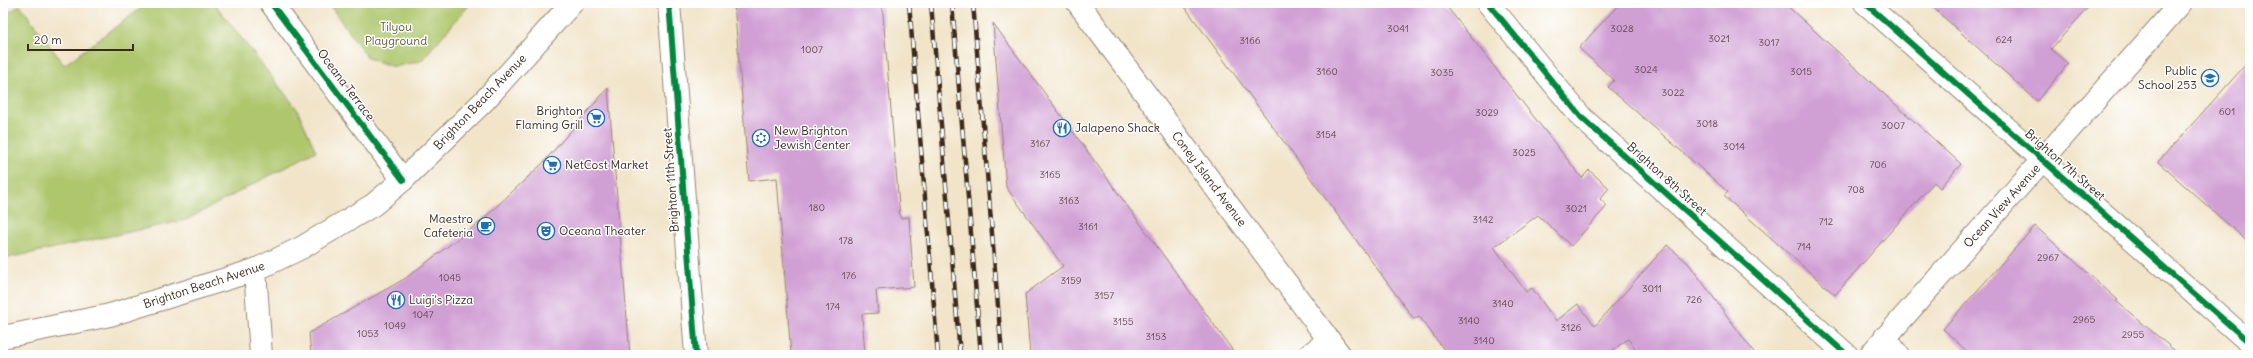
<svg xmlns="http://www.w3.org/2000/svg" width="2253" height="358" font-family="Delius,sans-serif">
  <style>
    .green { fill: #aec66c; stroke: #747845 }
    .building { fill: #d09fd4 }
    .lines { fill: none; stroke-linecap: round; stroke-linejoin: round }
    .minor-casing { stroke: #968774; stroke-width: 24 }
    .major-casing { stroke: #968774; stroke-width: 24 }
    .minor { stroke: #fff; stroke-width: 22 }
    .major { stroke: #fff; stroke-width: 22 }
    .rail-casing { stroke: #3b2a1e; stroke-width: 4.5 }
    .rail { stroke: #fff; stroke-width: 3; stroke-dasharray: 9; stroke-linecap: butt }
    .cycleway-casing { stroke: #fff; stroke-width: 8 }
    .cycleway { stroke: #00873e; stroke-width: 6 }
    .labels { text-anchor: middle; stroke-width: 3; stroke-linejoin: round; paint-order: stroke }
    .number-label { font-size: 10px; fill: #60474c }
    .park-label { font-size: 12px; fill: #5e5935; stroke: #fff }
    .poi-label { font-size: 12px; fill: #3b2a1e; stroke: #fff; text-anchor: start }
    .street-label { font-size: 12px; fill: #3b2a1e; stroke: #fff }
  </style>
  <rect width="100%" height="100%" fill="#fff"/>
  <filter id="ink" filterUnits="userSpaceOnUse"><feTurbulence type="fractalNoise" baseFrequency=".025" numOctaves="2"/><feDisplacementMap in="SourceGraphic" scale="8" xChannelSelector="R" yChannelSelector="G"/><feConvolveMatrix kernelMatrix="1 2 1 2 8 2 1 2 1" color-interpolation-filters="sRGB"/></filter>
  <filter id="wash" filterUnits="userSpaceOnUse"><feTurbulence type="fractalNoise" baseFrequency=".012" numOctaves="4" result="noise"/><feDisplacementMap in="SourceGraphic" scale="16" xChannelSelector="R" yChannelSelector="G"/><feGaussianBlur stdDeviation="0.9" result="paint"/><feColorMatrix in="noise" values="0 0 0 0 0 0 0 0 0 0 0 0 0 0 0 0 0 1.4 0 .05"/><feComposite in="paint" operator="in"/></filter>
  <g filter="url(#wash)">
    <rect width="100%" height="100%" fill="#f1e4c9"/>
    <path class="green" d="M148 3H214L297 109 316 151 186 220 3 259V17L20 5 64 65Z
      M328 3H471L421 61 394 67 368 58Z"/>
    <g id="blocks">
      <path class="building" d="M734 3H882L900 218 909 217 914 287 876 290 878 313 862 314 865 355H791L777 178 749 181Z
        M1182 3H1444L1582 178 1589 170 1609 188 1600 199 1607 206 1571 246 1538 215 1494 247 1526 292 1532 288 1556 321 1578 304 1595 326 1667 245 1688 263 1756 355H1640L1628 339 1613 350 1616 355H1448L1419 316 1414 319Z
        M1620 3H1784L1961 164 1940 188 1934 182 1835 295 1724 196 1728 192 1608 87 1614 80 1579 48Z
        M1928 3H2092L2051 49 2068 64 2037 101Z
        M993 23 1107 178 1236 355H1030L1025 294 1063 266 1006 187Z
        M2250 60V244L2158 162Z
        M608 88 630 355H311L309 333 406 278 480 222 542 164Z
        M2035 226 2118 300 2116 301 2180 355H1971L1943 329Z"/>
    </g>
  </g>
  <g filter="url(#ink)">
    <use href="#blocks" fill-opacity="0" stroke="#968774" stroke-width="1"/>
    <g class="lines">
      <defs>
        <path id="minor" d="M271 3 403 180
          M669 3 696 355
          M1488 3 1582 118 1847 355
          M1865 3 2250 343
          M255 270 261 355
          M1885 337 1898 355
          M1309 355 1329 340
          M1870 355 2181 3"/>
        <path id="major" d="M1078 3 1340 355
          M3 337 110 315 255 270 301 248 373 205 403 180 484 101 572 3"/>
      </defs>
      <use href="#minor" class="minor-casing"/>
      <use href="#major" class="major-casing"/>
      <use href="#minor" class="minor"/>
      <use href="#major" class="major"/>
      <defs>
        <path id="rail" d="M909 3 938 355
          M931 3 960 355
          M952 3 981 355
          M973 3 1002 355"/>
      </defs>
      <use href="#rail" class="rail-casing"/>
      <use href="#rail" class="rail"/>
      <defs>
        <path id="cycleway" d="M271 3 403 180
          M669 3 696 355
          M1488 3 1582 118 1847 355
          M1865 3 2250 343"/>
      </defs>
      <use href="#cycleway" class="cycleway-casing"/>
      <use href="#cycleway" class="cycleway"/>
    </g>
  </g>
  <defs>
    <symbol id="school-ring" viewBox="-11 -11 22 22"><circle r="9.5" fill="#fff" stroke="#1f6fb2" stroke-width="1.5"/><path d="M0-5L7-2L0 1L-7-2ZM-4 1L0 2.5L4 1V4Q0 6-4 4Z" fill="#1f6fb2"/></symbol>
    <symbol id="supermarket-ring" viewBox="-11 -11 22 22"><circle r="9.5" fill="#fff" stroke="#1f6fb2" stroke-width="1.5"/><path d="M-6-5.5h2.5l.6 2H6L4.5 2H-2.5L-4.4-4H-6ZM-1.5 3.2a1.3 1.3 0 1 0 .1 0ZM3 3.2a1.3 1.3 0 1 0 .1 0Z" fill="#1f6fb2"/></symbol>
    <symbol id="restaurant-ring" viewBox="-11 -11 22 22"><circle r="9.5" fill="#fff" stroke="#1f6fb2" stroke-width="1.5"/><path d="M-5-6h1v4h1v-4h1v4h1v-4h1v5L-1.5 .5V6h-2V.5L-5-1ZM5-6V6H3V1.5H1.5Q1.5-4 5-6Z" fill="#1f6fb2"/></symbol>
    <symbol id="synagogue-ring" viewBox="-11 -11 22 22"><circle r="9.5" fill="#fff" stroke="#1f6fb2" stroke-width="1.5"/><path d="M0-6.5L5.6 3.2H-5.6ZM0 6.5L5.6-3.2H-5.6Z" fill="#1f6fb2"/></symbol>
    <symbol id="cafe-ring" viewBox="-11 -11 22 22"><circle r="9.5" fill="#fff" stroke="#1f6fb2" stroke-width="1.5"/><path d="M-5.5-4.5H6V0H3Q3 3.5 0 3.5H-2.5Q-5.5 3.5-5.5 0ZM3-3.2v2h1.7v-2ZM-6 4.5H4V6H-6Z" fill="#1f6fb2"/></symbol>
    <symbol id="theatre-ring" viewBox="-11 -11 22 22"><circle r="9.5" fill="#fff" stroke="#1f6fb2" stroke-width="1.5"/><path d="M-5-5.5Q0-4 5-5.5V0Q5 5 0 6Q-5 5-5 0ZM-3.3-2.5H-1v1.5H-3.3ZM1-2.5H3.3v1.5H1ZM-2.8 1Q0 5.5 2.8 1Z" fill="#1f6fb2"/></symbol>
  </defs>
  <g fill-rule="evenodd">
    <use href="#school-ring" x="2200" y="68" width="20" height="20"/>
    <use href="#supermarket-ring" x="586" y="108" width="20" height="20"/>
    <use href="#restaurant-ring" x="1052" y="118" width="20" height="20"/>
    <use href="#synagogue-ring" x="751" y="128" width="20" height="20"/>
    <use href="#supermarket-ring" x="542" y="155" width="20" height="20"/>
    <use href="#cafe-ring" x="476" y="216" width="20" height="20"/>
    <use href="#theatre-ring" x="536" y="221" width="20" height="20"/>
    <use href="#restaurant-ring" x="386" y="290" width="20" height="20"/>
  </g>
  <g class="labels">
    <g class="number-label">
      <text x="1398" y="32">3041</text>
      <text x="1622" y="32">3028</text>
      <text x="1719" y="42">3021</text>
      <text x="2004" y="43">624</text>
      <text x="1250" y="44">3166</text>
      <text x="1769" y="46">3017</text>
      <text x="812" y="53">1007</text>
      <text x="1646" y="73">3024</text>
      <text x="1327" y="75">3160</text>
      <text x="1801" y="75">3015</text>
      <text x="1442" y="76">3035</text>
      <text x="1673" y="96">3022</text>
      <text x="2227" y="115">601</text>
      <text x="1487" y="116">3029</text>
      <text x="1707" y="127">3018</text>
      <text x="1893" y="129">3007</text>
      <text x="1326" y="138">3154</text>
      <text x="1040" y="147">3167</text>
      <text x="1734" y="150">3014</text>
      <text x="1524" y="156">3025</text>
      <text x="1878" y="168">706</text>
      <text x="1050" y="178">3165</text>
      <text x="1856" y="193">708</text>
      <text x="1069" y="204">3163</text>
      <text x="817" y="211">180</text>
      <text x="1576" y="212">3021</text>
      <text x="1483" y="223">3142</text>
      <text x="1826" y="225">712</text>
      <text x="1088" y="230">3161</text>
      <text x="846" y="244">178</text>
      <text x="1804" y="250">714</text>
      <text x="2048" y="261">2967</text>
      <text x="849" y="279">176</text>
      <text x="450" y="281">1045</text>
      <text x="1071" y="284">3159</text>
      <text x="1652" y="292">3011</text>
      <text x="1104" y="299">3157</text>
      <text x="1694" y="303">726</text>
      <text x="1503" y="307">3140</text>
      <text x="833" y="310">174</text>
      <text x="423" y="318">1047</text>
      <text x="2084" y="323">2965</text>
      <text x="1469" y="324">3140</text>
      <text x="1123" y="325">3155</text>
      <text x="395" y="329">1049</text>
      <text x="1571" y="331">3126</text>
      <text x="368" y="337">1053</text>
      <text x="2133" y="338">2955</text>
      <text x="1156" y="340">3153</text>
      <text x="1484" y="344">3140</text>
    </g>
    <g class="park-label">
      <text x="396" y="31">Tilyou<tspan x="396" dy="14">Playground</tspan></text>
    </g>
    <g class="poi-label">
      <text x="2197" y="75" text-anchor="end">Public<tspan x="2197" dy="14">School 253</tspan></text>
      <text x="583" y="115" text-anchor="end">Brighton<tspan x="583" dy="14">Flaming Grill</tspan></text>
      <text x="1075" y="132">Jalapeno Shack</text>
      <text x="774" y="135">New Brighton<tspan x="774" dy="14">Jewish Center</tspan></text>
      <text x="565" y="169">NetCost Market</text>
      <text x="473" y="223" text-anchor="end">Maestro<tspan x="473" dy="14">Cafeteria</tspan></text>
      <text x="559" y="235">Oceana Theater</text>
      <text x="409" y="304">Luigi's Pizza</text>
    </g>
    <g class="street-label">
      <text transform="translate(346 85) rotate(53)" y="4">Oceana Terrace</text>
      <text transform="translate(480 102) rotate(-46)" y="4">Brighton Beach Avenue</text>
      <text transform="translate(2065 165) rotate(41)" y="4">Brighton 7th Street</text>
      <text transform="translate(1209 179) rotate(53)" y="4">Coney Island Avenue</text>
      <text transform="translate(1667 179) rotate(42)" y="4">Brighton 8th Street</text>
      <text transform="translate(671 180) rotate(-94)" y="4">Brighton 11th Street</text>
      <text transform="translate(2002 206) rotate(-48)" y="4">Ocean View Avenue</text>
      <text transform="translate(204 285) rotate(-18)" y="4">Brighton Beach Avenue</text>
    </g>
  </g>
  <rect width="2253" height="358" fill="none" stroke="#fff" stroke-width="16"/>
  <path d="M28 44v6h105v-6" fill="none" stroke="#3b2a1e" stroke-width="2"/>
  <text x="34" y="44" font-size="12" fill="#3b2a1e" stroke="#ffffff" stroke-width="3" paint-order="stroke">20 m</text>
</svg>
